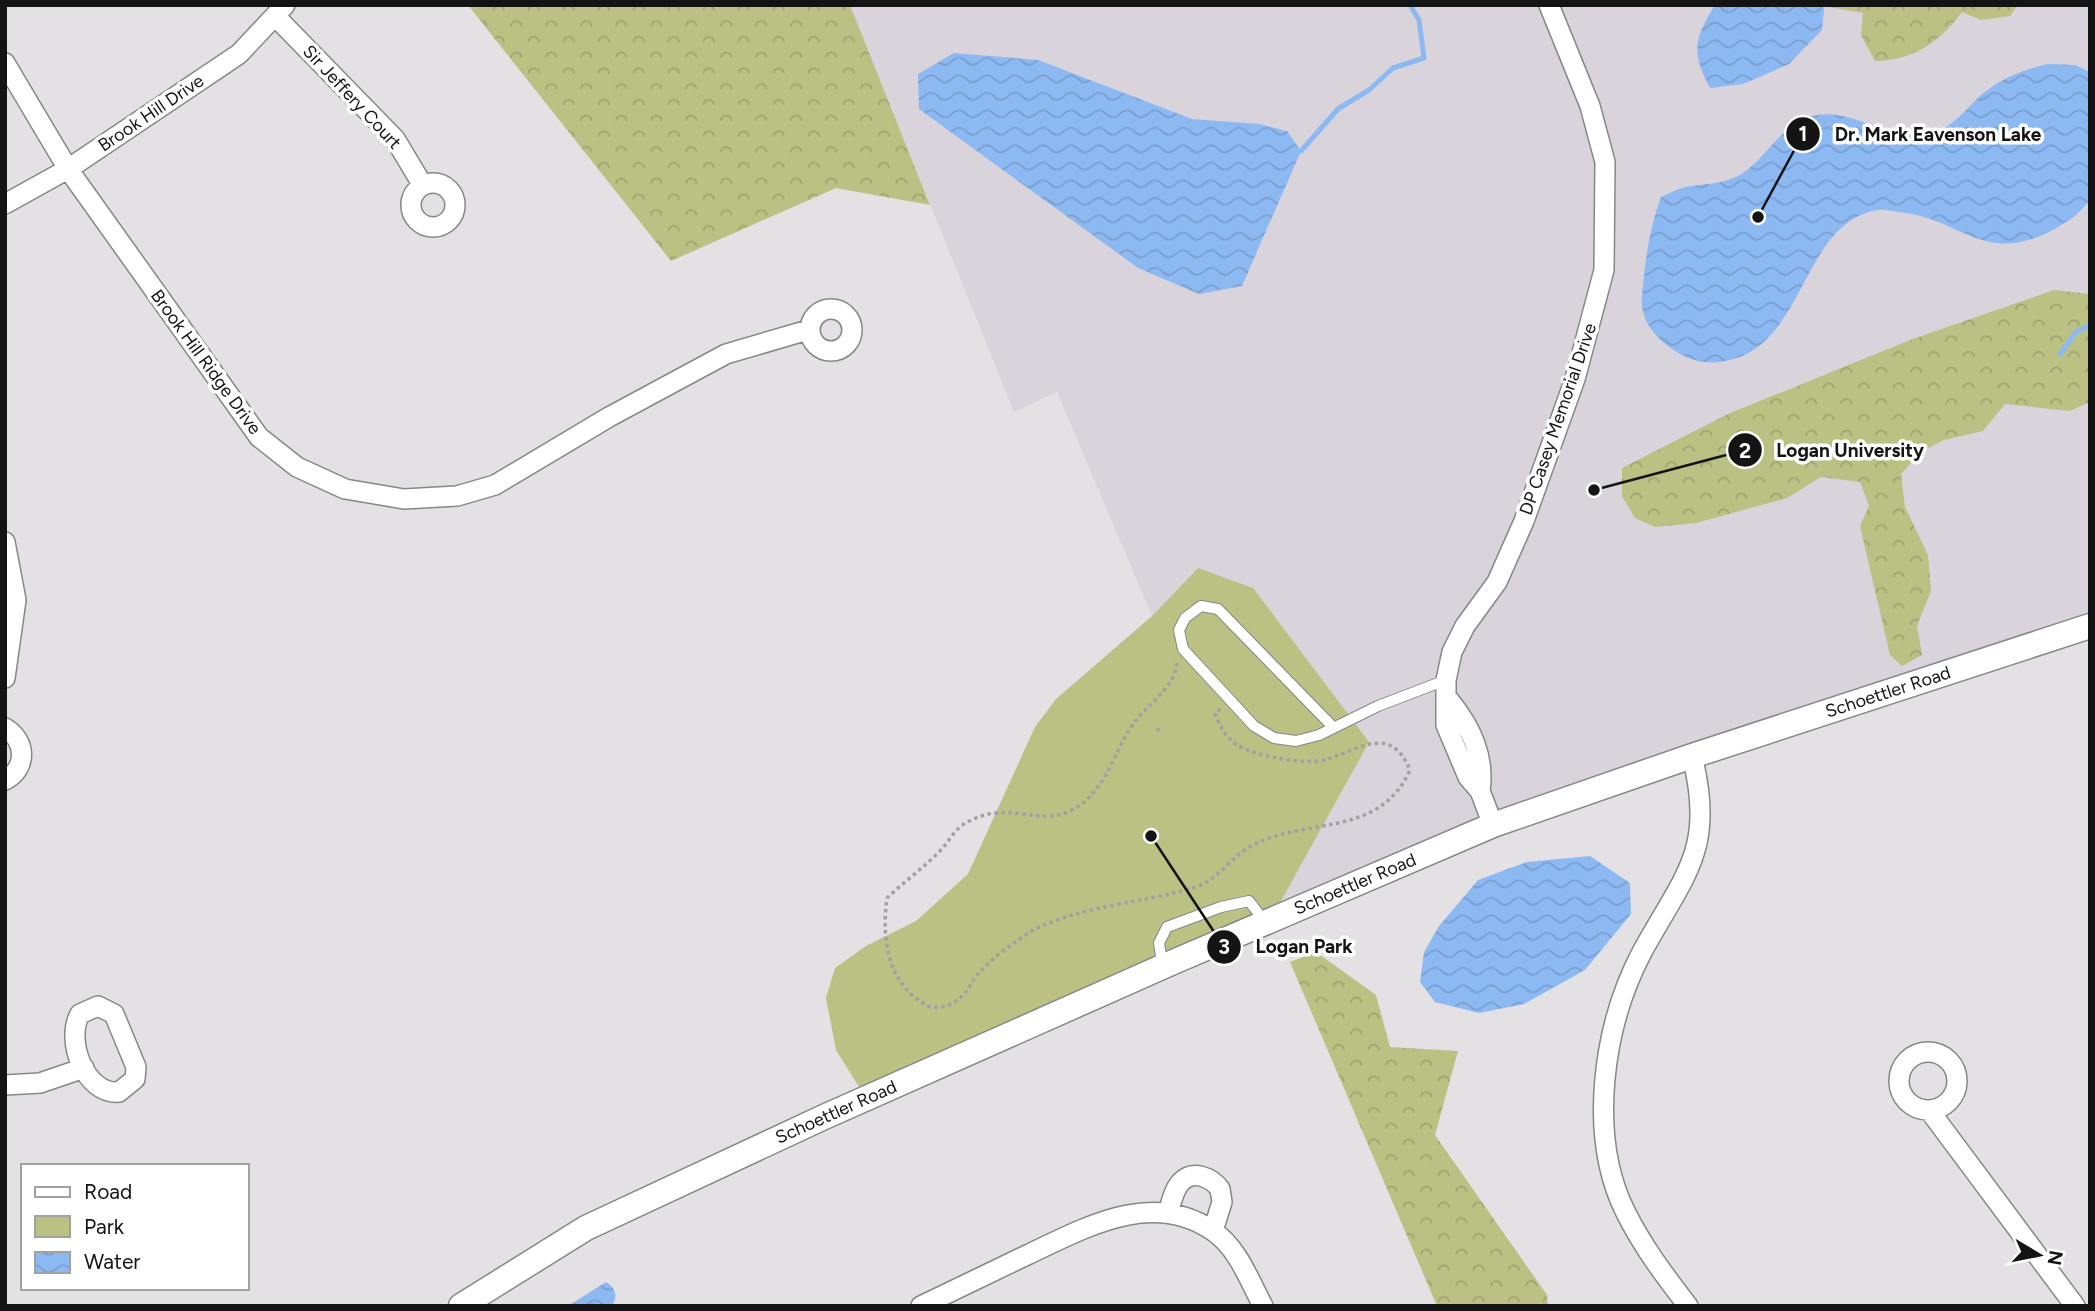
<svg xmlns="http://www.w3.org/2000/svg" width="2095" height="1311" font-family="Figtree,sans-serif">
  <style>
    .built { fill: #d9d3dc }
    .green { fill: #bbc083 }
    .forest { fill: url(#forest-crowns) }
    .water { fill: url(#water-waves) }
    .lines { fill: none; stroke-linecap: round; stroke-linejoin: round }
    .stream { stroke: #8db9f2; stroke-width: 5 }
    .service-casing { stroke: #878688; stroke-width: 12 }
    .minor-casing { stroke: #878688; stroke-width: 22 }
    .tertiary-casing { stroke: #878688; stroke-width: 27 }
    .path { stroke: #a2a0a3; stroke-width: 3.5; stroke-dasharray: 3.5 3.5; stroke-linecap: butt }
    .service { stroke: #fff; stroke-width: 10 }
    .minor { stroke: #fff; stroke-width: 19 }
    .tertiary { stroke: #fff; stroke-width: 24 }
    .labels { text-anchor: middle; stroke-width: 7; stroke-linejoin: round; paint-order: stroke }
    .street-label { font-size: 18px; fill: #151415; stroke: #fff }
    .leader { fill: none; stroke: #151415; stroke-width: 2.5 }
    .callout-dot { fill: #151415; stroke: #fff; stroke-width: 2.5 }
    .mark-label { font-size: 21px; text-anchor: middle; font-weight: bold; fill: #fff }
    .callout-label { font-size: 19px; text-anchor: middle; font-weight: bold; fill: #151415; stroke: #fff; stroke-width: 7; stroke-linejoin: round; paint-order: stroke }
  </style>
  <defs>
    <pattern id="forest-crowns" width="20" height="18" patternUnits="userSpaceOnUse" patternTransform="scale(1.75)"><rect width="20" height="18" fill="#bbc083"/><path d="M2 6a3 3 0 1 1 6 0M12 15a3 3 0 1 1 6 0" fill="none" stroke="#a0a470"/></pattern>
    <pattern id="water-waves" width="16" height="10" patternUnits="userSpaceOnUse" patternTransform="scale(1.75)"><rect width="16" height="10" fill="#8db9f2"/><path d="M0 5q4-4 8 0t8 0" fill="none" stroke="#799ecf"/></pattern>
  </defs>
  <rect width="100%" height="100%" fill="#e3e1e4"/>
  <path class="built" d="M850 5H2090V616L1531 799 1276 910 1198 568 1152 616 1057 392 1014 412Z"/>
  <path class="green" d="M1198 568 1253 588 1369 742 1276 910 861 1090 836 1050 826 998 835 968 866 946 916 921 968 874 1035 727 1056 699 1152 616Z"/>
  <path class="forest" d="M468 5H850L930 205 836 188 671 261Z
    M1818 5H2018L2010 16 1981 20 1962 12C1941 41 1912 61 1875 61L1861 35 1863 13Z
    M2054 290 2090 294V402L2070 411 2005 404 1983 431 1944 440 1922 451 1901 474 1905 507 1928 555 1931 591 1917 626 1922 655 1902 666 1890 655 1860 526 1869 506 1860 482 1821 477 1787 498 1696 523 1655 527 1635 518 1622 496V468L1728 414 1910 340Z
    M1316 952 1376 995 1390 1047 1458 1051 1435 1135 1547 1295 1548 1306H1437L1290 962Z"/>
  <path class="water" d="M1715 5H1818L1824 8 1822 30 1789 64 1743 84 1710 88C1691 53 1694 38 1715 5Z
    M954 53 1038 60 1192 119 1259 124 1287 131 1301 151 1242 286 1199 294 1138 268 919 109 918 74Z
    M2048 64 2075 65 2090 72V199C2081 214 2064 224 2049 232 1982 265 1959 217 1898 212 1892 211 1883 209 1877 210 1800 224 1806 347 1725 361 1701 366 1682 358 1663 342 1649 330 1640 314 1642 296 1645 262 1649 230 1661 197 1668 194 1677 189 1685 187 1703 184 1722 184 1738 176 1767 160 1782 120 1817 115 1857 108 1897 148 1936 132 1956 124 1966 109 1981 95 2001 78 2024 69 2048 64Z
    M1590 856 1630 883 1631 914 1585 970 1524 1004 1479 1013 1435 1002 1420 982 1424 952 1439 926 1478 880 1527 862Z
    M606 1282C616 1288 618 1296 612 1306H568Z"/>
  <g class="lines">
    <path class="stream" d="M1301 151 1338 109 1369 90 1393 68 1424 58 1419 20 1410 5
      M2060 354 2076 332 2090 325"/>
    <defs>
      <path id="service" d="M1333 727 1218 609 1201 606 1185 618 1179 630 1183 649 1254 726 1274 738 1296 741 1319 735 1378 706 1446 680
        M1168 961 1161 956 1159 943 1167 927 1221 907 1249 901 1265 922"/>
      <path id="minor" d="M275 16 395 139 422 184
        M5 63 68 169 259 437 297 467 345 489 404 499 457 496 495 485 609 417 726 354 808 330
        M411 205a22 22 0 1 1 44 0a22 22 0 1 1-44 0Z
        M5 204 68 169 239 54 285 5
        M810 330a21 21 0 1 1 42 0a21 21 0 1 1-42 0Z
        M5 542 16 600 5 678
        M1449 700C1471 727 1485 756 1480 791
        M5 728C26 740 28 768 5 780
        M1493 825 1480 791 1468 777 1446 725V680L1452 652 1465 626 1497 582 1524 521 1575 379 1604 270 1605 162 1590 106 1549 5
        M98 1006 114 1014 136 1067 135 1079 119 1092C85 1095 65 1040 80 1014Z
        M1899 1081a29 29 0 1 1 58 0a29 29 0 1 1-58 0Z
        M5 1085 40 1083 84 1068
        M1929 1110 2075 1306
        M1168 1213C1171 1203 1174 1189 1181 1182 1193 1169 1212 1178 1220 1189L1222 1202 1213 1231
        M921 1306C956 1289 992 1272 1027 1255 1085 1228 1151 1189 1213 1231 1238 1248 1249 1280 1263 1306
        M1688 1306C1665 1276 1643 1247 1626 1213 1587 1136 1603 1026 1642 952 1684 875 1716 850 1692 756"/>
      <path id="tertiary" d="M461 1306 586 1228 824 1117 1171 963 1493 825 1692 756 2090 626"/>
    </defs>
    <use href="#service" class="service-casing"/>
    <use href="#minor" class="minor-casing"/>
    <use href="#tertiary" class="tertiary-casing"/>
    <path class="path" d="M1177 663C1176 686 1146 706 1134 723 1120 742 1113 765 1100 784 1091 796 1082 806 1068 812 1034 826 1008 798 964 824 954 830 948 843 939 852 923 868 904 882 887 898 882 935 886 976 917 999 922 1002 926 1006 931 1007 941 1009 952 1005 960 998 968 992 972 980 979 973 992 958 1008 947 1024 936 1066 907 1146 903 1196 887 1219 879 1231 857 1251 846 1306 816 1379 839 1410 770 1391 724 1360 749 1328 759 1307 766 1255 756 1237 745 1226 738 1220 726 1215 714L1221 708
      M1157 731 1161 727"/>
    <use href="#service" class="service"/>
    <use href="#minor" class="minor"/>
    <use href="#tertiary" class="tertiary"/>
  </g>
  <g class="labels">
    <g class="street-label">
      <text transform="translate(352 97) rotate(47)" y="6">Sir Jeffery Court</text>
      <text transform="translate(151 113) rotate(-34)" y="6">Brook Hill Drive</text>
      <text transform="translate(206 362) rotate(54)" y="6">Brook Hill Ridge Drive</text>
      <text transform="translate(1558 419) rotate(-71)" y="6">DP Casey Memorial Drive</text>
      <text transform="translate(1888 692) rotate(-18)" y="6">Schoettler Road</text>
      <text transform="translate(1355 884) rotate(-23)" y="6">Schoettler Road</text>
      <text transform="translate(836 1112) rotate(-24)" y="6">Schoettler Road</text>
    </g>
  </g>
  <path class="leader" d="M1758 217L1803 134M1594 490L1745 450M1151 836L1224 947"/>
  <g class="callout-dot">
    <circle cx="1758" cy="217" r="7"/>
    <circle cx="1594" cy="490" r="7"/>
    <circle cx="1151" cy="836" r="7"/>
    <circle cx="1803" cy="134" r="18"/>
    <circle cx="1745" cy="450" r="18"/>
    <circle cx="1224" cy="947" r="18"/>
  </g>
  <g class="mark-label">
    <text x="1803" y="141">1</text>
    <text x="1745" y="458">2</text>
    <text x="1224" y="954">3</text>
  </g>
  <g class="callout-label">
    <text x="1938" y="141">Dr. Mark Eavenson Lake</text>
    <text x="1850" y="457">Logan University</text>
    <text x="1304" y="953">Logan Park</text>
  </g>
  <rect width="2095" height="1311" fill="none" stroke="#151415" stroke-width="14"/>
  <rect x="21" y="1164" width="228" height="126" fill="#ffffff" stroke="#a1a1a1" stroke-width="2"/>
  <rect x="35" y="1187" width="35" height="10" fill="#ffffff" stroke="#a1a1a1" stroke-width="2"/>
  <text x="84" y="1199" font-size="21" fill="#151415">Road</text>
  <rect x="35" y="1216" width="35" height="21" fill="#bbc083" stroke="#a1a1a1" stroke-width="2"/>
  <text x="84" y="1234" font-size="21" fill="#151415">Park</text>
  <rect x="35" y="1252" width="35" height="21" fill="url(#water-waves)" stroke="#a1a1a1" stroke-width="2"/>
  <text x="84" y="1269" font-size="21" fill="#151415">Water</text>
  <g transform="translate(2039 1255) rotate(100)" stroke="#ffffff" stroke-width="5" paint-order="stroke">
  <path d="M0-5L12 26L0 18L-12 26Z" fill="#151415"/>
  <text y="-10" font-size="19" font-weight="bold" text-anchor="middle" fill="#151415">N</text>
  </g>
</svg>
